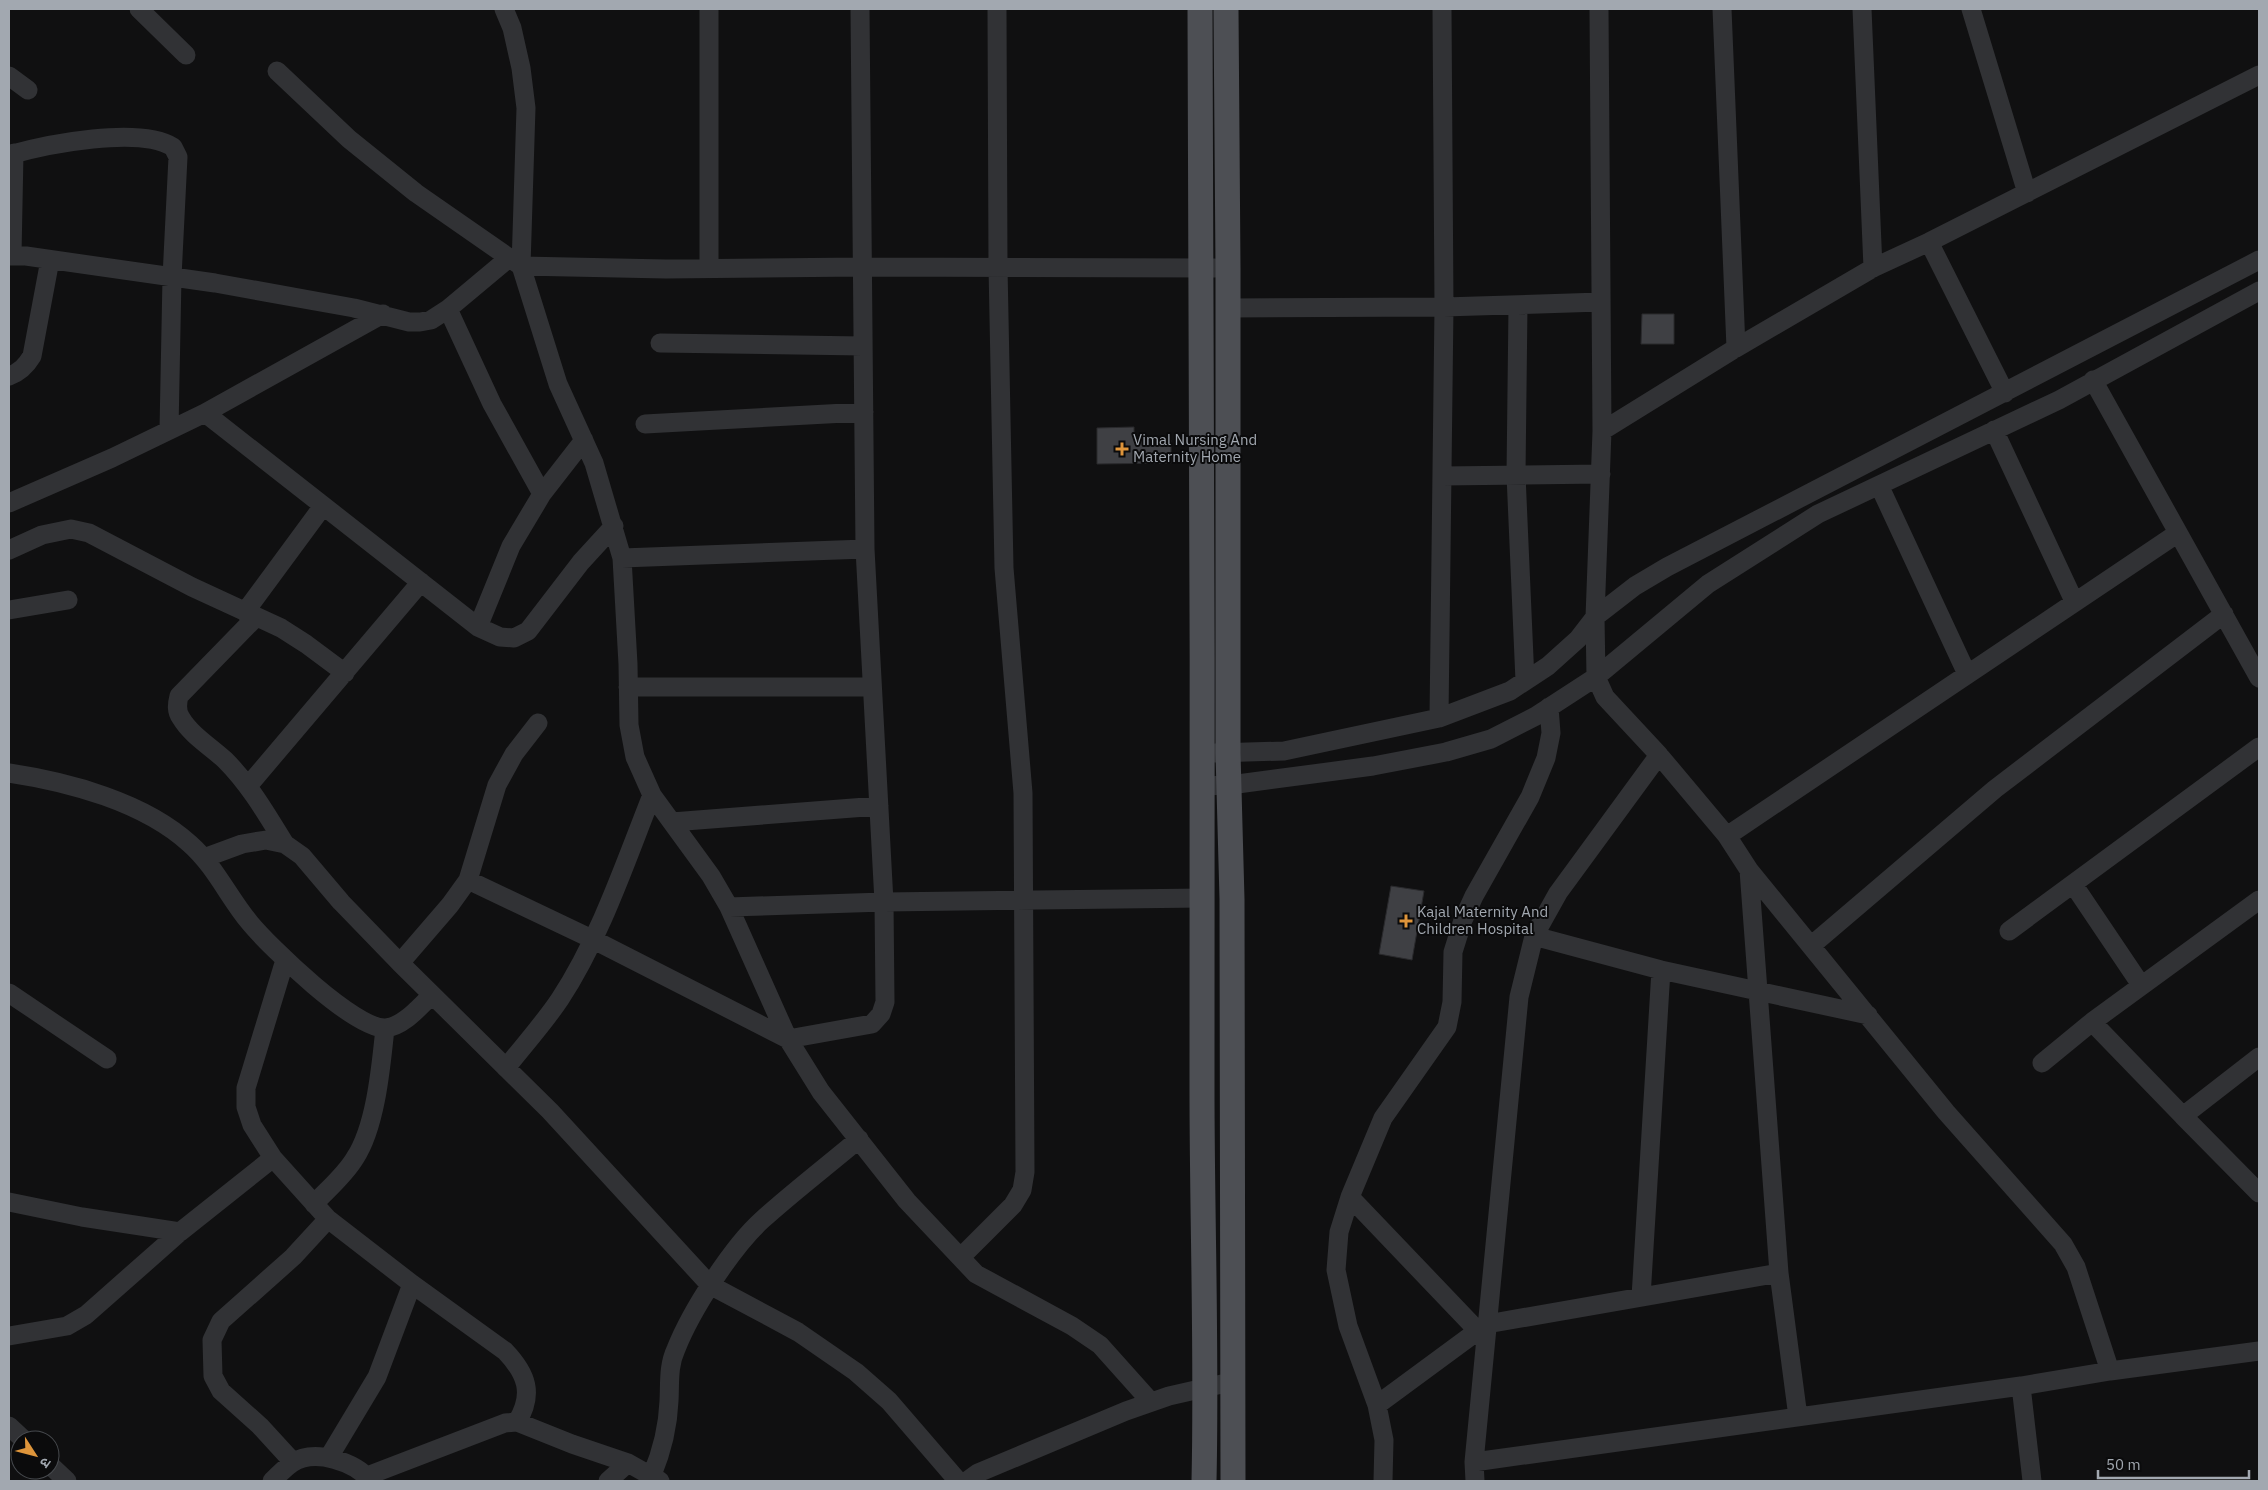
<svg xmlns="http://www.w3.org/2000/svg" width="2268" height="1490" font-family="'IBM Plex Sans','Noto Sans Devanagari',sans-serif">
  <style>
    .building { fill: #3f4044; stroke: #2a2a2d }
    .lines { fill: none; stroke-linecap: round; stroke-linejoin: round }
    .minor { stroke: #313235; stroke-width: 19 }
    .major { stroke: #4d4f54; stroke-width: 25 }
    .poi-dot { fill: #de953b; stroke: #0b0b0c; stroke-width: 2 }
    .labels { text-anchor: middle; stroke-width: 4; stroke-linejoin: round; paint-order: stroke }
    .poi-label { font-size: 15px; fill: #a2a8b0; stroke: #0b0b0c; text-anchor: start }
  </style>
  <rect width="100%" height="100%" fill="#101011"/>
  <path class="building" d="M1642 314H1674V344H1641Z
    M1134 427V440H1171V463L1097 464V428Z
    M1391 886 1424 891 1412 960 1379 954Z"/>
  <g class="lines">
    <path class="minor" d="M139 9 186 55
      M504 9 512 28 521 68 526 108 521 266 558 384 594 463 622 558 628 664 629 725 635 757 652 795 711 876 729 907 788 1039 821 1092 907 1201 976 1274 1072 1326 1100 1345 1151 1402
      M709 9V267
      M1599 9 1602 431 1595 617 1596 677 1605 697 1659 755 1727 836 1749 870 1946 1112 2063 1244 2076 1267 2110 1371
      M1722 9 1736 348
      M1862 9 1873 268
      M1971 9 2027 193
      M277 71 349 139 416 193 521 266 666 269 862 267 1215 268
      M9 76 28 90
      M9 155C48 144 139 126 173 147L178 157 172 277 169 430
      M1929 242 2005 393
      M12 255 14 153
      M9 256H26L215 283 354 308 409 322H420L431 320 448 309 509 258
      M1518 305 1516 475 1525 681
      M1228 308 1444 307 1601 302
      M448 309 492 404 542 494
      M660 343 863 346
      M9 376C20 372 26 366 32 356L50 260
      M2093 380 2259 678
      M205 413 478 627 500 637 514 638 528 631 581 562 614 526
      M645 424 864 412
      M1994 430 2074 601
      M1602 431 1736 348 1873 268 1929 242 2259 75
      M1442 476 1601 474
      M1879 485 1967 674
      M9 503 112 458 205 413 383 314
      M9 550 42 535 71 529 89 533 192 587 281 628 306 644 345 673
      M622 558 865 549
      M9 610 68 600
      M245 612 323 506
      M256 617 179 696C177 704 176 711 181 718 191 735 211 747 225 760 250 785 267 815 285 844
      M478 627 511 546 542 494 584 440
      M628 687H872
      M1439 718 1444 307 1442 9
      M1215 753 1284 751 1439 718 1510 691 1548 666 1578 639 1595 617 1635 586 1667 567 2259 260
      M9 773C69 782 144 802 190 844 215 866 229 898 250 923 270 947 355 1030 386 1028 404 1026 419 1007 432 995
      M248 786 421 582
      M1203 786 1230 785 1373 766 1446 752 1491 739 1536 716 1596 677 1708 584 1818 514 2059 400 2259 291
      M672 822 879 806
      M1727 836 2178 533
      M204 858 242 844 266 840 285 844 302 856 341 902 400 963 550 1111 710 1285 798 1332 856 1372 889 1401 958 1481
      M1749 870 1779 1273 1798 1417
      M468 880 592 939 788 1039 872 1024 881 1014 885 1002 884 902 865 549 860 9
      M2073 884 2141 985
      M729 907 884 902 1203 898
      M2009 931 2259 747
      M1534 936 1661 970 1868 1015
      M1812 945 1995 789 2224 614
      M285 960 246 1088V1107L252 1125 273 1158 328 1219 412 1284 505 1351C527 1374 534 1394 517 1422
      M400 963 450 905 468 880 497 785 514 754 538 723
      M9 993 107 1059
      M2092 1022 2183 1116
      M2259 1057 2183 1116 2259 1193
      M2042 1063 2092 1022 2259 900
      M506 1068C524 1045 544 1023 560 999 600 938 625 863 652 795
      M1350 1197 1478 1331
      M9 1202 82 1217 180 1232
      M314 1204C328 1189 345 1175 355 1158 376 1126 381 1066 385 1028
      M961 1257 1013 1205 1022 1190 1025 1172 1023 793 1004 568 998 267 997 9
      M1641 1297 1661 970
      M9 1336 67 1326 86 1315 180 1232 273 1158
      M2021 1386 2032 1481
      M1377 1405 1487 1324 1779 1273
      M9 1426 24 1440
      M329 1457 377 1377 412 1284
      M293 1462 260 1426 221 1391 213 1376 212 1340 221 1321 293 1257 328 1219
      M1474 1462 1519 997 1534 936 1558 893 1659 755
      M50 1465 67 1481
      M652 1475C662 1451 668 1427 669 1401 670 1383 668 1366 676 1349 691 1311 732 1247 762 1220 793 1192 827 1166 859 1139
      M367 1476 505 1423 517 1422 572 1444 628 1463 660 1481
      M272 1481C278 1475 285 1468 292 1463 315 1448 355 1462 371 1481
      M608 1481 628 1463
      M967 1481 978 1473 1126 1411 1169 1396 1235 1381
      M1383 1481 1384 1440 1377 1405 1348 1326 1336 1270 1339 1232 1350 1197 1383 1118 1447 1027 1452 1002 1453 952 1463 920 1474 896 1530 797 1546 758 1551 733 1549 707
      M1475 1481 1474 1462 2021 1386 2110 1371 2259 1351"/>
    <path class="major" d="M1200 9C1203 369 1202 729 1202 1089 1202 1220 1207 1350 1204 1481
      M1226 9 1228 268V753L1232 899 1233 1481"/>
  </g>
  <g class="poi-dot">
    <path d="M1119.5 441.5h5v5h5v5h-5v5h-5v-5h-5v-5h5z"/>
    <path d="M1403.5 913.5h5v5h5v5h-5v5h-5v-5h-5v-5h5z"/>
  </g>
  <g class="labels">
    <g class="poi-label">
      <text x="1133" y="445">Vimal Nursing And<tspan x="1133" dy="17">Maternity Home</tspan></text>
      <text x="1417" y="917">Kajal Maternity And<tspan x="1417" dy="17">Children Hospital</tspan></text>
    </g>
  </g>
  <rect width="2268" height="1490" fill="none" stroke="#a2a8b0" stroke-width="20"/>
  <g transform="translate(35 1455) rotate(126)"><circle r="24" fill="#0b0b0c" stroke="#474a4e"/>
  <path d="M0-4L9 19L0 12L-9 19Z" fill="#de953b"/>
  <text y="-8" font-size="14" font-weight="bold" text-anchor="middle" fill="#a2a8b0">उ</text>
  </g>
  <path d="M2098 1470v8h151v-8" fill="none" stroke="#a2a8b0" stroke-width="2.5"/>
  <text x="2106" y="1470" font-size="15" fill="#a2a8b0" stroke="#0b0b0c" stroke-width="4" paint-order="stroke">50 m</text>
</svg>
